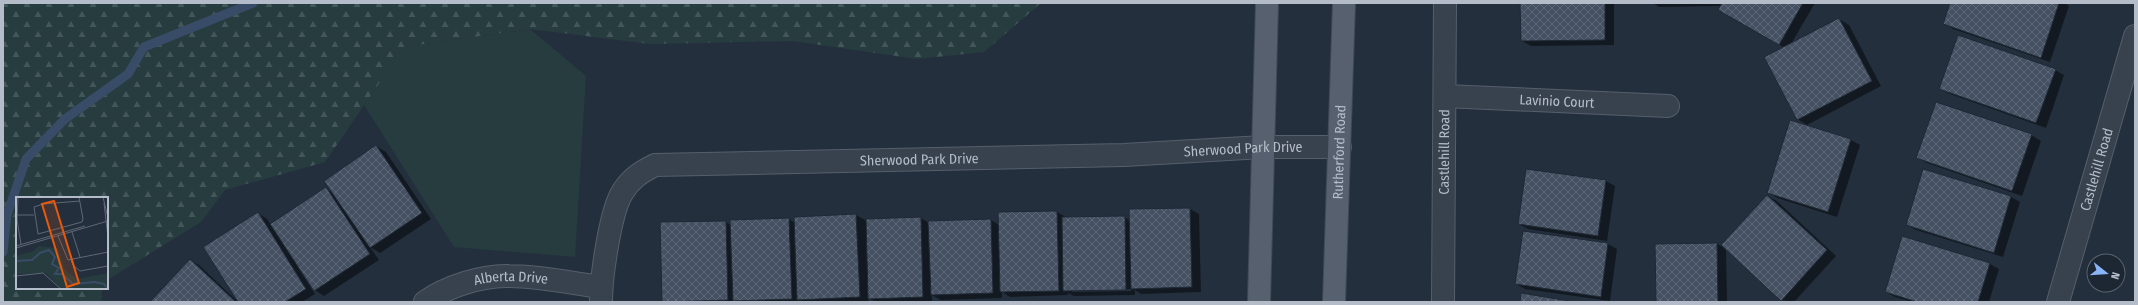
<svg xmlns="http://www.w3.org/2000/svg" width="2138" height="305" font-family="'Fira Sans Condensed',sans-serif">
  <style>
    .green { fill: #263c3f }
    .forest { fill: url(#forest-firs) }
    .shadow { fill: #0007; fill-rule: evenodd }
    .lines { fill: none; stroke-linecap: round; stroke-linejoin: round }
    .stream { stroke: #394c67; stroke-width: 9 }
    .building { fill: url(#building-cross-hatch); stroke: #1f2835 }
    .minor-casing { stroke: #565f6c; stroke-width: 24 }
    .major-casing { stroke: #414a57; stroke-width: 24 }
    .minor { stroke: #38414e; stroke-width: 22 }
    .major { stroke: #56606e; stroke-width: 22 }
    .labels { text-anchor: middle; stroke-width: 4; stroke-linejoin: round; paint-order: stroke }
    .street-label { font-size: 14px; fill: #b4bcc9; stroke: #1d2633 }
    .inset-river { fill: none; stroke: #394c67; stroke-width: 2 }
    .inset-road { fill: none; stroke: #5e6776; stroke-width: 1 }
    .view { fill: #e8590c; fill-opacity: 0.15; stroke: #e8590c; stroke-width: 2 }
    .inset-edge { fill: none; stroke: #b4bcc9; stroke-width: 2 }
  </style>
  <defs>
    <pattern id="forest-firs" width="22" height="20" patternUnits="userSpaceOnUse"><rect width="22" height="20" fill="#263c3f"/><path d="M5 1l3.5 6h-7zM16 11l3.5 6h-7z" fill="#435659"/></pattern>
    <pattern id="building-cross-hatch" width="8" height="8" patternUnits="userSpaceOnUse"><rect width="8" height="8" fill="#455162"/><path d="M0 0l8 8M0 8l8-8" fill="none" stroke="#5d6877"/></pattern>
  </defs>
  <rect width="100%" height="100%" fill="#242f3e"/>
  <path class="green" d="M530 29 586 76 575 257 454 247 364 105 404 47Z"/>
  <path class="forest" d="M3 3H1041L984 52 917 59 793 41 650 44 530 29 404 47 325 162 225 190 201 222 107 280V198H17V288H102L101 302H3Z"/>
  <path class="shadow" d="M1521 3H1614V45L1531 46 1522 41Z
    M1653 3H1815L1791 44 1839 19 1849 25 1881 86 1807 125 1797 119 1785 48 1719 10 1721 6 1659 7Z
    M1951 3H2064L2069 6 2050 62 1953 29 1944 23Z
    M2055 70 2064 75 2046 128 1950 94 1940 88Z
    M1791 121 1851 140 1860 145 1837 217 1777 198 1768 192Z
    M2031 135 2041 141 2022 196 1927 163 1918 158Z
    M376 146 386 152 431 219 380 253 370 247 379 260 324 296 315 290 300 267 298 268 315 294 302 302H151L190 260 199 265 237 301 258 213 267 219 271 225 326 189 334 193Z
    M1527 170 1606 181 1615 186 1607 241 1528 229 1519 224Z
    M1924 170 2011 197 2020 202 2003 257 1916 230 1907 225Z
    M1768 196 1777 201 1836 256 1794 302 1781 300 1726 249 1727 302H1657L1717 244 1721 246Z
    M1190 209 1199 214 1201 292 1141 294 1135 290V295L1074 296 1068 293V295L1010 297 1002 292V298L941 300 932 295V302H876L868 298 869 302 663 301 725 222 731 225 789 219 795 223V218L856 215 867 221 921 218 929 223 991 220 999 225V213L1057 212 1066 217H1124L1131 221 1130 210ZM1131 289V291L1072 292V290Z
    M1608 244 1617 249 1610 301 1525 289 1516 284Z
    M1990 264 1999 269 1989 302H1912L1895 297 1886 292Z"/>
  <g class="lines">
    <path class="stream" d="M3 252 7 215 26 159 65 119 128 74 144 47 253 3"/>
  </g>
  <path class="building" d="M1520 3H1605V40L1521 41Z
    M1722 3H1803L1779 45 1718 10Z
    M1950 3H2059L2041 58 1943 24Z
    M1839 18 1872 81 1797 120 1764 57Z
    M1958 35 2056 69 2036 123 1939 89Z
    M1936 102 2032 134 2012 191 1916 158Z
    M1790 120 1851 139 1828 212 1767 193Z
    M376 145 422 213 370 248 324 181Z
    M1526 169 1606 180 1598 236 1518 224Z
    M1923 169 2011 196 1994 253 1906 225Z
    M326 187 370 254 314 291 270 224Z
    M1767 195 1827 250 1781 301 1721 245Z
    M1190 208 1192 287 1131 289 1129 209Z
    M1057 211 1059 291 1000 292 998 212Z
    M258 212 306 289 285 302H238L203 247Z
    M856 214 860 297 797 300 794 217Z
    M1125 216 1126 290 1063 291 1062 217Z
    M921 217 923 297 868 299 866 219Z
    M789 218 792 299 733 301 730 220Z
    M991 219 993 293 931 295 928 221Z
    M726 221 728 300 662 302 660 222Z
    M1523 231 1608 243 1601 297 1515 284Z
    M1902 236 1990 263 1978 302H1917L1885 292Z
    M1717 243 1718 302H1656L1655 244Z
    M190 259 236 302H150Z
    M1521 293 1575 302H1520Z"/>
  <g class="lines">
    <defs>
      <g id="minor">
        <path id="s1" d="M1445 96 1668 106"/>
        <path id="s2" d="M425 302C446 287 482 275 509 276 539 276 571 283 601 287"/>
        <path id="s3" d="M601 302C601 278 610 213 622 193 630 179 641 172 655 165L1124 155 1263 147H1340"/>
        <path id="s4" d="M1443 302 1445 3"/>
        <path id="s5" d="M2058 302 2135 36"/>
      </g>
      <g id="major">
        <path d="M1259 302 1267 3"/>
        <path id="s6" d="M1334 302 1344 3"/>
      </g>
    </defs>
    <use href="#minor" class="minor-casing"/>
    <use href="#major" class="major-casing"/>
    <use href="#minor" class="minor"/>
    <use href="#major" class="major"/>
  </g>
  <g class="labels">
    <g class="street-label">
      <text dy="5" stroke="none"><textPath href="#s1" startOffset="112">Lavinio Court</textPath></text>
      <text dy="5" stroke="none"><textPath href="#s3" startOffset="744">Sherwood Park Drive</textPath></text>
      <text dy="5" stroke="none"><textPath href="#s6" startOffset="150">Rutherford Road</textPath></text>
      <text dy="5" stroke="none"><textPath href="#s4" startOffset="150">Castlehill Road</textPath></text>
      <text dy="5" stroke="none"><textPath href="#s3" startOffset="420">Sherwood Park Drive</textPath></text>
      <text dy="5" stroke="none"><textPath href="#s5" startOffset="138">Castlehill Road</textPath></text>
      <text dy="5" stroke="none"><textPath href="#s2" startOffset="91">Alberta Drive</textPath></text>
    </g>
  </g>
  <g transform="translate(16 197)">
    <rect width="92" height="92" fill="#242f3e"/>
    <path d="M23 49 42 51 49 73 61 82 92 76V92H46L30 76 0 77V59L17 54Z" fill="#263c3f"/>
    <path class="inset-river" d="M0 64 16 63 24 56 33 53 39 60 36 67 43 71 39 77H46L57 87 79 85 88 87 92 92"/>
    <path class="inset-road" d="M2 0 1 23 5 47M63 0 67 22 66 25 22 37 18 10 27 7 64 4M87 0 92 21M88 6 92 40M1 18H18M56 35 64 60M42 39 52 63 92 55M0 49 69 29M0 51 92 24M55 63 57 68 64 74 92 69M0 79 27 76 45 92"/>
    <path class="view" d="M38 4 63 86 51 90 26 7Z"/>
    <rect width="92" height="92" class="inset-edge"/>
  </g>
  <rect width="2138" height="305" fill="none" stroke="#b4bcc9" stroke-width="8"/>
  <g transform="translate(2106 273) rotate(107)"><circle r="19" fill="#1d2633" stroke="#59626f"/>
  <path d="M0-3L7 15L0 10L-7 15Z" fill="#8ab4f8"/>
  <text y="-6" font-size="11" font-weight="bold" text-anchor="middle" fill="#b4bcc9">N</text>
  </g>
</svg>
